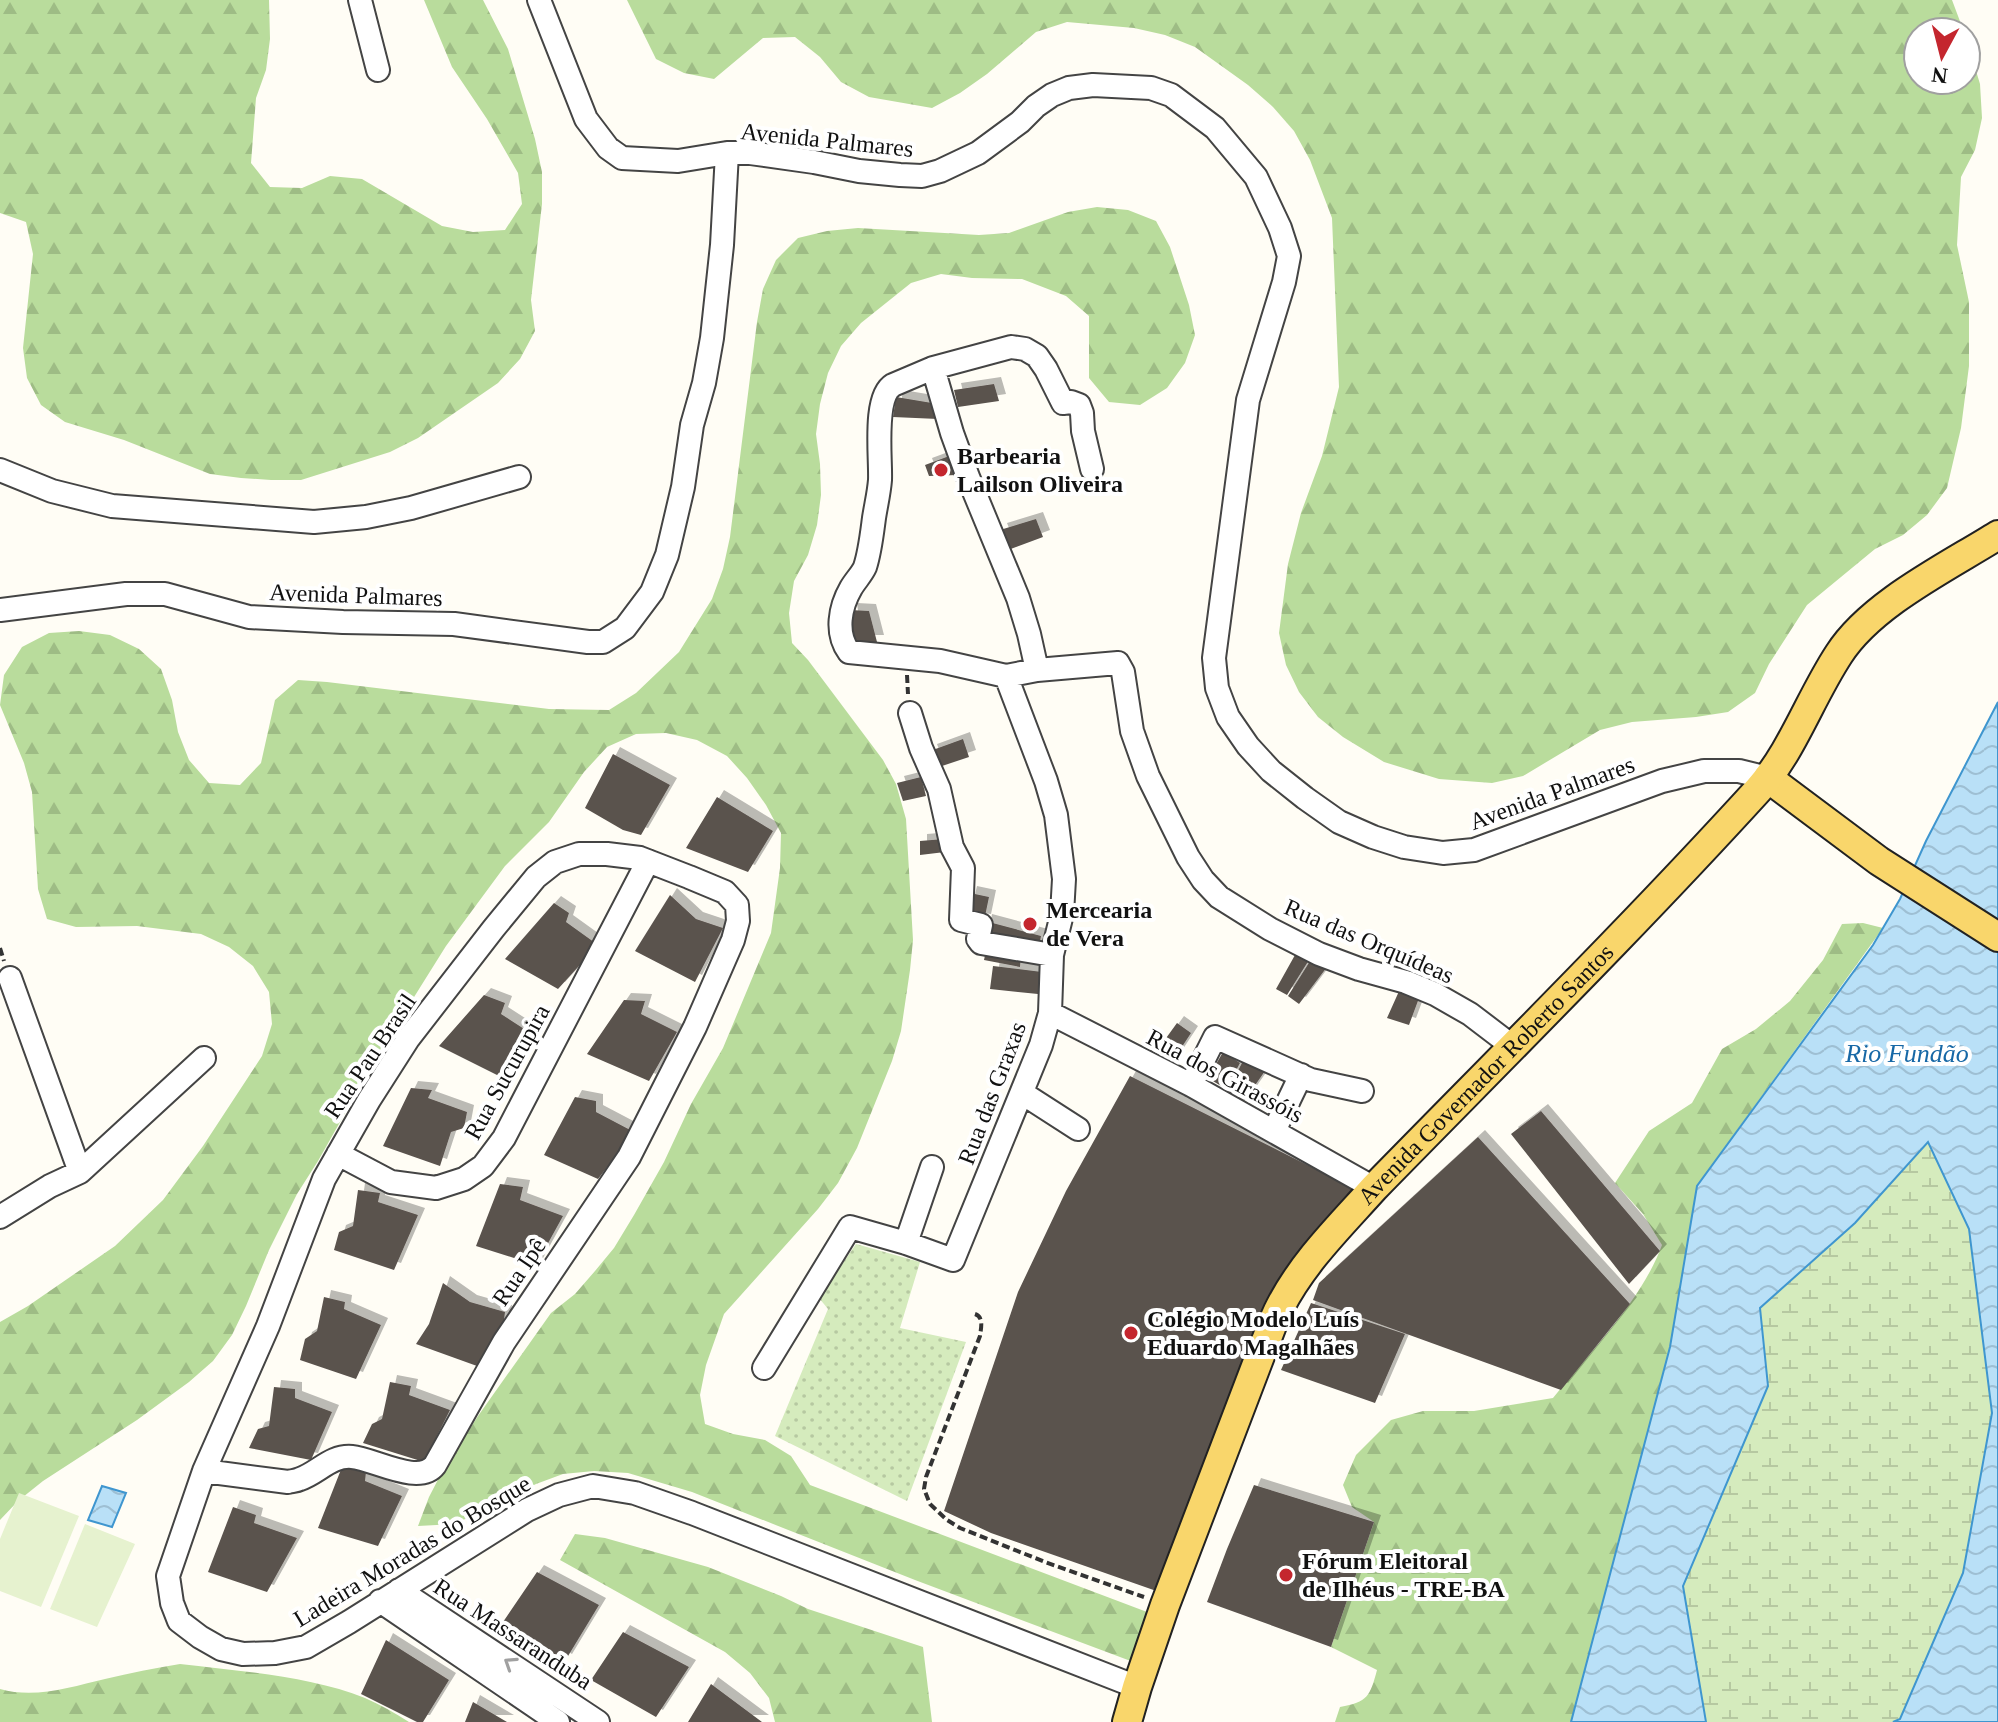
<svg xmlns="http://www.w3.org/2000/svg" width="1998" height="1722" font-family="'Times New Roman',serif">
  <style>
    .grass { fill: url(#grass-dots) }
    .forest { fill: url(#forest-firs) }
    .wetland { fill: url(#wetland-marsh) }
    .pitch { fill: #e6f2cf }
    .water { fill: url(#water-waves); stroke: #3f96cf; stroke-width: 2 }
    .building { fill: #5a524d; filter: url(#shadow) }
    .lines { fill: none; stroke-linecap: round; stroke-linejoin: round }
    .minor-casing { stroke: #444; stroke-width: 26 }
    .major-casing { stroke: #222; stroke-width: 32 }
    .path { stroke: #333; stroke-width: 4; stroke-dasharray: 8 4; stroke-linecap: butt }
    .minor { stroke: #fff; stroke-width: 22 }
    .major { stroke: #f9d66b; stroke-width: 28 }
    .oneway { stroke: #a0a0a0 }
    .poi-dot { fill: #c4262e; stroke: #fff; stroke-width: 3 }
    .labels { text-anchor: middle; stroke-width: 8; stroke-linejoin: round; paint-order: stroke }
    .street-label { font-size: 24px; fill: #111; stroke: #fff }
    .poi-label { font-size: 24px; font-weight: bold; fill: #111; stroke: #fff; text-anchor: start }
    .water-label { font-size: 26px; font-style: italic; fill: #1768a6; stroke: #fff }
  </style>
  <defs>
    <pattern id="grass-dots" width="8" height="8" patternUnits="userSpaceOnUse" patternTransform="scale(2)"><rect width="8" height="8" fill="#d5ebbd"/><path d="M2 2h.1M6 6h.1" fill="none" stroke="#b6c8a1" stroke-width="1.8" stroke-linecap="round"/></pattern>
    <pattern id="forest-firs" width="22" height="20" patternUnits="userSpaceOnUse" patternTransform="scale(2)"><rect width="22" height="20" fill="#b9dc9c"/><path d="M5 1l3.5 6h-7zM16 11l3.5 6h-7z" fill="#9ebc85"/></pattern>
    <pattern id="wetland-marsh" width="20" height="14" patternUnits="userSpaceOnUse" patternTransform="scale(2)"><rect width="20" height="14" fill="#d5ebbd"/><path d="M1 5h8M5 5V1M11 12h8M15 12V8" fill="none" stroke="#b6c8a1"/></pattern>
    <pattern id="water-waves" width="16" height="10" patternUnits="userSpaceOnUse" patternTransform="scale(2)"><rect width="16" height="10" fill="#b9e0f7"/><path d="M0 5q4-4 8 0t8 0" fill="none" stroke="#9ebfd3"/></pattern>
    <filter id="shadow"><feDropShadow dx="7" dy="-7" stdDeviation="0" flood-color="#0004"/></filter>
  </defs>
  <rect width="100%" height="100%" fill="#fffdf5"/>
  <path class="grass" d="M856 1244 920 1262 900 1328 966 1342 907 1501 775 1436 828 1309 819 1298Z"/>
  <path class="forest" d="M0 0H269L270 39 266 70 256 98 251 163 270 187 302 188 330 176 362 179 442 226 473 232 505 230 522 204 518 173 487 119 452 67 424 0H483L508 49 535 139 542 172V204L531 300 535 331 520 359 498 383 418 438 390 452 301 480H271L241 478 210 474 124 440 65 422 41 405 27 378 23 348 33 254 26 222 0 213Z
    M627 0H1952L1964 32H1918V80H1966V38L1980 84 1982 118 1975 150 1961 177 1957 245 1969 302V366L1961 428 1947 488 1927 515 1903 535 1875 549 1807 605 1769 664 1755 693 1728 712 1696 717 1632 722 1600 730 1523 776 1492 783 1439 779 1384 762 1343 737 1318 717 1299 692 1286 665 1279 633 1288 564 1301 513 1322 456 1339 387 1332 218 1310 160 1294 131 1273 107 1248 85 1195 47 1165 35 1134 28 1067 22 1036 32 987 74 960 93 932 108 869 97 841 82 820 57 795 37 763 38 714 79 684 73 656 59Z
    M1097 207 1128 210 1156 221 1170 247 1189 305 1195 335 1185 363 1167 388 1140 405 1109 402 1089 378V316L1066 296 1022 279 972 278 941 274 911 283 861 323 841 346 828 373 820 404 816 434 820 464 821 495 817 525 808 555 794 581 789 613 792 643 808 660 883 760 896 784 906 819 913 940 910 970 901 1031 892 1061 857 1148 838 1183 818 1209 724 1314 706 1365 700 1395 705 1424 733 1434 765 1440 791 1456 810 1485 1155 1615 1136 1663 915 1580 692 1492 628 1473 594 1471 563 1474 536 1484 455 1524 418 1526 429 1497 443 1470 478 1416 551 1313 575 1294 595 1271 614 1248 634 1215 664 1162 691 1104 723 1048 771 933 780 868 781 833 766 805 747 778 727 756 697 740 666 733 636 734 607 747 584 772 549 822 505 866 446 946 379 1053 318 1161 297 1194 269 1250 246 1306 232 1335 213 1361 189 1382 137 1420 43 1481 18 1501 0 1520V1322L28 1306 115 1246 163 1200 203 1146 262 1056 272 1024 269 992 253 966 229 947 201 934 137 926 76 927 47 919 38 889 32 792 24 763 0 705 4 675 22 647 49 633 79 631 110 635 139 649 161 669 172 700 178 732 189 760 209 783 240 785 261 763 275 700 298 680 327 682 549 709 609 710 636 693 679 652 712 599 723 569 730 537 757 322 763 289 776 260 798 238 827 231 858 228 979 235 1009 233 1068 212Z
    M1863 923 1883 928 1697 1186 1670 1347 1571 1722H1335L1340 1707C1368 1702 1370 1696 1377 1670L1331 1647 1374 1522 1352 1507 1343 1485 1356 1455 1391 1420 1423 1411H1474L1553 1398C1590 1352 1642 1300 1662 1245L1643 1214 1615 1183 1649 1131 1692 1103 1722 1049 1756 1029 1790 1001 1823 960 1842 924Z
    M575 1534 605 1538 708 1567 781 1596 808 1609 923 1647 932 1722H775L769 1698 750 1673 725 1652 560 1560Z
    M180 1664C239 1671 310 1676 365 1698 381 1705 395 1713 409 1722H0V1689C35 1699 71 1687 105 1679 130 1673 155 1668 180 1664Z"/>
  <path class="wetland" d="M1928 1142 1969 1229 1992 1413 1963 1573 1900 1719 1893 1722H1706L1683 1586 1768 1386 1760 1307 1855 1223Z"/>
  <path class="pitch" d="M19 1493 79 1516 41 1607 0 1591V1539Z
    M85 1524 135 1544 97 1627 50 1609Z"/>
  <path class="water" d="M1998 702V1722H1893L1900 1719 1963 1573 1992 1413 1969 1229 1928 1142 1855 1223 1760 1308 1768 1386 1683 1586 1706 1722H1571L1670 1347 1697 1186 1873 945 1900 899 1926 841Z
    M102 1486 126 1493 112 1527 88 1520Z"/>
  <path class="building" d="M994 384 999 401 958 407 954 390Z
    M896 397 938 404V419L893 417Z
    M952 455 957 475 929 476 925 465Z
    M1036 519 1043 537 1008 550 1000 530Z
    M850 610 869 611 877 642H854Z
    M963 739 969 757 936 768 930 751Z
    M613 754 670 785 641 835 623 830 585 808Z
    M921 777 926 796 903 801 897 783Z
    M717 797 773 831 748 872 686 848Z
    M944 839 945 852 920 855V841Z
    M970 893 989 897 984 921 964 918Z
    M670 895 696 919 723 928 695 982 635 951Z
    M554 903 569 913 566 922 598 945 558 989 505 959Z
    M985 921 1041 936 1038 952 982 939Z
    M987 946 1021 954 1020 967 984 960Z
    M1295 955 1309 960 1287 995 1276 989Z
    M1312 958 1327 967 1299 1004 1288 996Z
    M993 966 1042 972 1038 994 990 989Z
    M1400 989 1419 998 1409 1025 1387 1018Z
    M484 995 505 1003 501 1014 535 1036 499 1076 439 1046Z
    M624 1000 645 1001 641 1014 677 1032 649 1081 587 1054Z
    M1177 1023 1191 1033 1172 1062 1156 1052Z
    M1223 1052 1240 1063 1226 1089 1208 1078Z
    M1243 1061 1265 1071 1244 1101 1227 1092Z
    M1130 1076 1355 1189 1279 1280 1243 1373 1165 1594 991 1533 944 1511 1018 1292 1066 1191Z
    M411 1088 432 1090 428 1098 467 1112 464 1128 451 1132 440 1166 383 1146Z
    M575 1097 596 1101V1112L634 1132 598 1179 544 1155Z
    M1541 1111 1660 1251 1629 1284 1511 1134Z
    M1478 1137 1630 1304 1561 1390 1313 1300 1319 1283Z
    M500 1184 523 1187 520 1200 563 1216 536 1265 476 1246Z
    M358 1190 380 1193 378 1202 418 1215 394 1270 334 1250 339 1232 353 1226Z
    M443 1283 470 1302 505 1312 504 1320 477 1366 416 1344 429 1324Z
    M324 1297 345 1302 344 1309 381 1325 356 1379 300 1360 305 1339 317 1331Z
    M1311 1303 1405 1334 1375 1403 1281 1370Z
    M390 1382 411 1386 409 1395 450 1410 424 1462 363 1443 372 1424 382 1419Z
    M274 1387 295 1389V1398L332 1412 311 1460 249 1448 258 1429 269 1426Z
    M342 1467 366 1472 365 1481 402 1496 378 1546 318 1528Z
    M1254 1485 1374 1522 1331 1647 1207 1602 1227 1549Z
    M233 1507 256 1515 254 1523 297 1538 267 1592 208 1572Z
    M537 1572 599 1605 565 1661 503 1622Z
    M623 1632 689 1667 656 1717 591 1680Z
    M386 1640 449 1680 423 1722H417L361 1694Z
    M711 1684 762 1722H688Z
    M473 1702 507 1722H465Z"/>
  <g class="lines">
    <defs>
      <path id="minor" d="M360 0 378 70
        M539 0 586 119 608 148 622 158 678 161 727 153H750L814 162 859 171 900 175 922 176 940 171 978 153 1020 122 1036 106 1052 95 1069 88 1093 85 1151 88 1171 95 1215 128 1256 177 1280 228 1289 256 1284 282 1248 400 1214 658 1217 688 1228 717 1248 746 1271 771 1305 798 1339 822 1373 837 1404 847 1443 853 1474 850 1662 781 1704 771H1739L1768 778
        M933 368 893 385C873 397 881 458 880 480 879 493 876 505 874 518 872 533 870 552 865 567 862 574 855 581 851 588 840 607 835 633 849 652L940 661 1006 676 1037 670 1118 663 1123 672 1132 731 1148 776 1188 857 1203 880 1219 897 1270 929 1319 954 1359 969 1406 982 1435 994 1470 1014 1512 1046
        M0 470 52 491 112 506 314 522 366 517 411 508 519 477
        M0 610 126 594H165L249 617 343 622 454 624 588 642H603L625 628 652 592 667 555 683 487 692 425 704 383 712 338 722 245 727 153
        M1037 670 1029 634 1018 598 968 477 952 433 933 368 1011 347 1025 349 1037 356 1046 369 1063 403 1071 402 1079 405 1082 413 1083 431 1092 469
        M910 713 921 748 939 789 952 847 963 868 961 920 981 925 978 939 981 943 1052 955
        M10 978 80 1172
        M1050 1013 1191 1085 1374 1188
        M1191 1085 1215 1037 1311 1080 1362 1091
        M1022 1093 1078 1129
        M1274 1131 1301 1075
        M338 1154 391 1182 436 1188 464 1179 483 1166 504 1138 648 861
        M0 1217 50 1186 80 1172 204 1058
        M906 1243 932 1167
        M764 1368 850 1227 906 1243 953 1260 1041 1045 1050 1013 1052 955 1062 914 1064 879 1056 815 1046 781 1006 676
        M204 1471 288 1482C292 1481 296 1481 300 1479 318 1473 331 1455 352 1457 374 1459 419 1486 435 1465L504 1342 629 1157 695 1027 733 940 738 921 737 905 725 892 689 877 640 858 607 854H579L555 862 536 877 494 928 408 1039 369 1100 324 1179 268 1326 204 1471 168 1576 172 1603 179 1621 200 1637 221 1649 243 1654 275 1653 306 1647 349 1622 527 1510 559 1495 593 1486 635 1493 692 1513 1137 1687
        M399 1590 598 1722
        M380 1601 558 1722"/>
      <g id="major">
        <path d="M1768 778 1879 861 1998 937"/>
        <path id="s1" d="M1127 1722 1137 1687 1165 1605 1263 1348C1269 1335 1273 1320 1280 1307 1303 1262 1340 1226 1374 1188 1503 1056 1634 926 1758 790 1793 750 1810 698 1839 654 1871 604 1947 567 1998 535"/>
      </g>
    </defs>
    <use href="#minor" class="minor-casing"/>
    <use href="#major" class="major-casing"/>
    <path class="path" d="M907 675 908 694
      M0 948 4 961
      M975 1314C984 1317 981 1328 980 1336L926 1477 924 1489 930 1504 947 1520 960 1528 1045 1562 1144 1597"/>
    <use href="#minor" class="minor"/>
    <use href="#major" class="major"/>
  </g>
  <defs><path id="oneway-chevron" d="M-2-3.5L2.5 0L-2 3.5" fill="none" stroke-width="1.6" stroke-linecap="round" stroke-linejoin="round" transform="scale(2)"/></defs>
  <use class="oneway" href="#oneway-chevron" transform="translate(510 1663) rotate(-147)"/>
  <g class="poi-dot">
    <circle cx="941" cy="470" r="8"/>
    <circle cx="1030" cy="924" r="8"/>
    <circle cx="1131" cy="1333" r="8"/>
    <circle cx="1286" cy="1575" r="8"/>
  </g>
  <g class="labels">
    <g class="street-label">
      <text transform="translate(827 140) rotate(6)" y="8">Avenida Palmares</text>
      <text transform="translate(356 595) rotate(2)" y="8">Avenida Palmares</text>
      <text transform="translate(1552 793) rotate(-20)" y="8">Avenida Palmares</text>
      <text transform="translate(1369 941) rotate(23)" y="8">Rua das Orquídeas</text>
      <text transform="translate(370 1056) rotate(-56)" y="8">Rua Pau Brasil</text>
      <text transform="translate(507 1072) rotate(-61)" y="8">Rua Sucurupira</text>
      <text dy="8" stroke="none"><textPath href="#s1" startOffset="754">Avenida Governador Roberto Santos</textPath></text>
      <text transform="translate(1225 1076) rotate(28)" y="8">Rua dos Girassóis</text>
      <text transform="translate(992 1093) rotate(-69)" y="8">Rua das Graxas</text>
      <text transform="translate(519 1272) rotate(-56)" y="8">Rua Ipê</text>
      <text transform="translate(412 1551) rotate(-31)" y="8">Ladeira Moradas do Bosque</text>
      <text transform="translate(513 1634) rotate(33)" y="8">Rua Massaranduba</text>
    </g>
    <g class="poi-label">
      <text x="957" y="464">Barbearia<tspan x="957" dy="28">Lailson Oliveira</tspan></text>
      <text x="1046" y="918">Mercearia<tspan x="1046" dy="28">de Vera</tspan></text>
      <text x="1147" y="1327">Colégio Modelo Luís<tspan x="1147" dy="28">Eduardo Magalhães</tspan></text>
      <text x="1302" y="1569">Fórum Eleitoral<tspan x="1302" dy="28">de Ilhéus - TRE-BA</tspan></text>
    </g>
    <g class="water-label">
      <text x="1907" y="1062">Rio Fundão</text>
    </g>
  </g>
  <g transform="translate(1942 56) rotate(187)"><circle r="38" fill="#ffffff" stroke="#a0a0a0" stroke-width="2"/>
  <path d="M0-6L14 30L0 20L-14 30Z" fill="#c4262e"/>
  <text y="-12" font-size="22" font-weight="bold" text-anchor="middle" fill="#111111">N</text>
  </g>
</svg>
